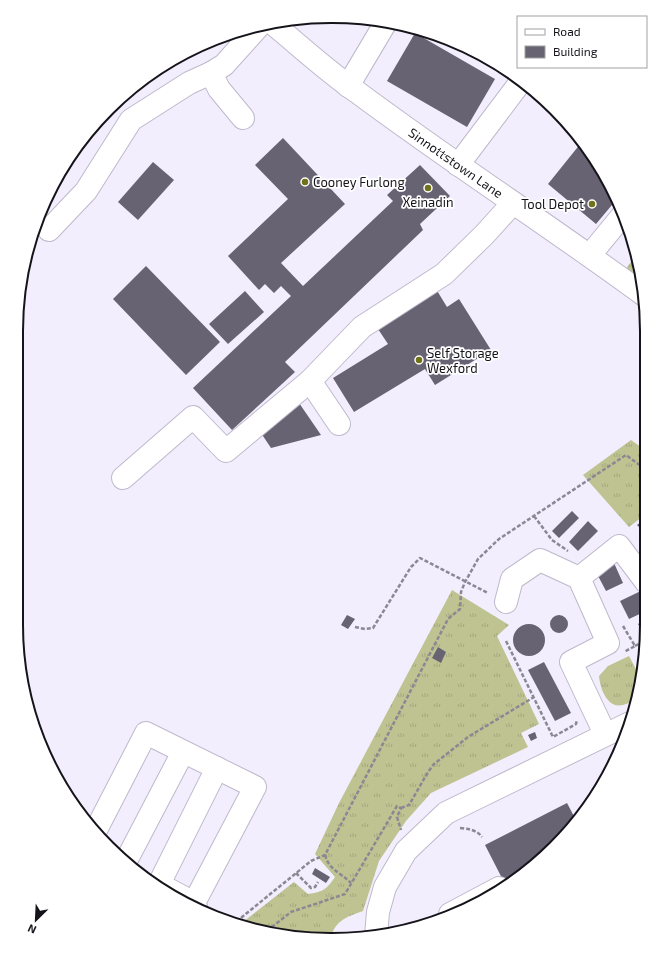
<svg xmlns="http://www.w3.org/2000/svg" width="663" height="956" font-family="'Exo 2',sans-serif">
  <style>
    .grass { fill: url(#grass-tufts) }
    .building { fill: #676372 }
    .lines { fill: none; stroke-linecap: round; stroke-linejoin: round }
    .minor-casing { stroke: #beb9cb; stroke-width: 24 }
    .path { stroke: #8b8893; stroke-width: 2.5; stroke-dasharray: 4 2; stroke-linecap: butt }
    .minor { stroke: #fff; stroke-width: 22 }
    .poi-dot { fill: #6f7218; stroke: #fff; stroke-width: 1.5 }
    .labels { text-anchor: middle; stroke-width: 3.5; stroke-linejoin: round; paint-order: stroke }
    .street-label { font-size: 13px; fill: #16141a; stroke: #fff }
    .poi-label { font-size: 13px; fill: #16141a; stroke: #fff; text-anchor: start }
    .rim { fill: none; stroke: #16141a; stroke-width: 2 }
  </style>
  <defs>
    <pattern id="grass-tufts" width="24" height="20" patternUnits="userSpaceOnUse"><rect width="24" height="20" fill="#bfc392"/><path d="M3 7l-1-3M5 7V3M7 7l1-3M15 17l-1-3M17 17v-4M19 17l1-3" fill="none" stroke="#a3a77d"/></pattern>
  </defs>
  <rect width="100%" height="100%" fill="#f2eefd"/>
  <path class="grass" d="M634 258 642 283 625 270Z
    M631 440 645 450 646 514 629 527 583 475Z
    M452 590 509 625 497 636 539 724 521 733 528 747 431 793 406 821 379 861 363 911C348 917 336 919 331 937H290L243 925V922L294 882 308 894C323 892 327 889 335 877L315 854 339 803Z
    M629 656 641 679 638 698C633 700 628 704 623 705 607 709 600 688 599 676L608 666Z"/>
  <path class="building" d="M415 33 495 79 467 127 387 81Z
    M283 138 345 204 281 263 303 286 393 201 387 195 420 165 450 196 420 224 423 230 285 362 295 372 232 430 193 388 291 296 281 286 274 293 265 284 259 290 228 256 288 199 255 165Z
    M581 143 615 192 617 199 596 224 548 184Z
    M153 162 174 180 138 220 118 202Z
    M146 266 220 342 186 375 113 299Z
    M436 289 447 307 459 299 491 350 435 385 425 369 354 412 333 378 388 344 376 326Z
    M245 291 264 312 228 344 209 324Z
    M297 400 321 435 271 448 257 427Z
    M572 511 579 518 559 538 552 531Z
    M646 518V527L642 530 637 525Z
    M588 521 598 531 578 551 569 542Z
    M614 563 623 583 606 591 596 572Z
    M645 589 646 592V611L629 619 620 601Z
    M550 624a9 9 0 1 1 18 0a9 9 0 1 1-18 0Z
    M347 615 355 619 348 629 341 625Z
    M646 619V631L643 633 638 624Z
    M513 640a16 16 0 1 1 32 0a16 16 0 1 1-32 0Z
    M438 647 446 652 441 663 432 658Z
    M544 662 571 713 555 721 528 670Z
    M535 732 537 738 531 741 528 735Z
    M567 803 577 822 540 862 505 884 485 845Z
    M315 868 330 877 326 883 312 874Z"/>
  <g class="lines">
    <defs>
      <g id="minor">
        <path id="s1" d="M272 23C300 46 327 71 357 92 451 162 550 226 644 295"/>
        <path d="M348 86 386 22"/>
        <path d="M243 118 219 89 211 73 224 65 259 26"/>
        <path d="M458 165 522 80"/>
        <path d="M49 230 86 191 131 120 189 83 211 73"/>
        <path d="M590 255 622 216"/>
        <path d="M339 424 310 381 362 327 444 274 484 235 513 203"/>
        <path d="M123 478 193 417 226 451 310 381"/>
        <path d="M579 578 619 546 646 582"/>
        <path d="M506 602 512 579 540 560 579 578 608 643 571 662 605 734"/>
        <path d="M96 830 146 733 255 787 194 903"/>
        <path d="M125 863 183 752"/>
        <path d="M159 884 217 768"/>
        <path d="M166 888 194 903 196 907"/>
        <path d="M450 914 499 888"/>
        <path d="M376 936 378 912 385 887 406 851 446 813 630 723"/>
      </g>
    </defs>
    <use href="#minor" class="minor-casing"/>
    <path class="path" d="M534 516 552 540 568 551
      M623 626 635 646 624 652
      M355 627 365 629 373 628 411 567 420 558 488 593
      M506 641 553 737 576 724 577 720
      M635 646 646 640
      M401 808 409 805 428 772 434 764 468 737 534 697
      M460 828C469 829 477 830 482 837
      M325 855C329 870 340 872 351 883
      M296 873 311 888 315 887 318 882
      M238 923 242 917 311 861 325 855 448 619 460 609 461 592 465 582 478 559 499 539 626 455 645 469
      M267 931 291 912 345 894 397 806 401 808 397 817 401 830"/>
    <use href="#minor" class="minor"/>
  </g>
  <g class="poi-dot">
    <circle cx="305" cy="182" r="4"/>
    <circle cx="428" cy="188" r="4"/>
    <circle cx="592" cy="204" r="4"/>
    <circle cx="419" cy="360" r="4"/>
  </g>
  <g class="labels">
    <g class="street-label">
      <text dy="5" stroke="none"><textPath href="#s1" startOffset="231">Sinnottstown Lane</textPath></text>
    </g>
    <g class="poi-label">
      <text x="313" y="187">Cooney Furlong</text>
      <text x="428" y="207" text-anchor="middle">Xeinadin</text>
      <text x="584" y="209" text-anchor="end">Tool Depot</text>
      <text x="427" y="358">Self Storage<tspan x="427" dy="15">Wexford</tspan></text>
    </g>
  </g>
  <path d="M0 0H663V956H0ZM331 23H332A308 308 0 0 1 640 331V625A308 308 0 0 1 332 933H331A308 308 0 0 1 23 625V331A308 308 0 0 1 331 23Z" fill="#fff" fill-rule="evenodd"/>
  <path class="rim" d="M331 23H332A308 308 0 0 1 640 331V625A308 308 0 0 1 332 933H331A308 308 0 0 1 23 625V331A308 308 0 0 1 331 23Z"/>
  <rect x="517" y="16" width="130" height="52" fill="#ffffff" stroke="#a2a1a3"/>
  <rect x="525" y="29" width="20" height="6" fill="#ffffff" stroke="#a2a1a3"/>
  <text x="553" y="36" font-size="12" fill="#16141a">Road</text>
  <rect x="525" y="46" width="20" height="12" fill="#676372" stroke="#a2a1a3"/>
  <text x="553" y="56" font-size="12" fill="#16141a">Building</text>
  <g transform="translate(36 920) rotate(204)" stroke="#ffffff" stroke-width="3" paint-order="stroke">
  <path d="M0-3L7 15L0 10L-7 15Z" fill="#16141a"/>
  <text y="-6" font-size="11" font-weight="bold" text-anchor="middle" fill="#16141a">N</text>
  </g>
</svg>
